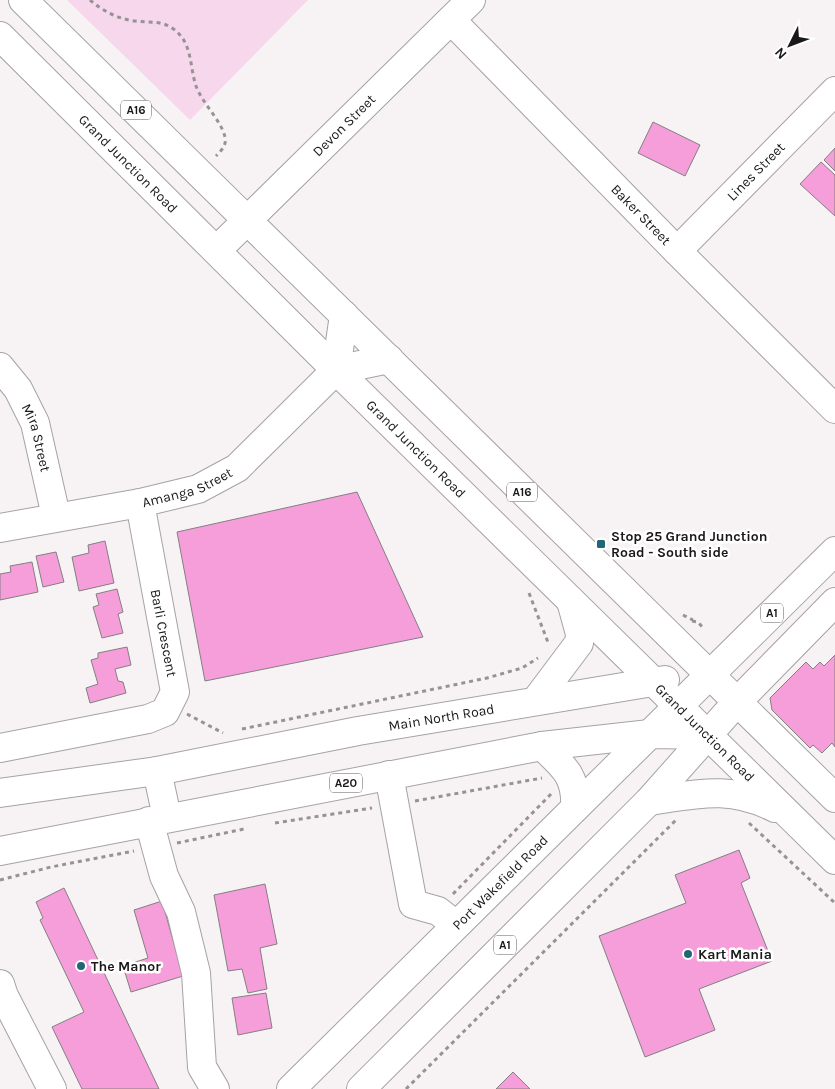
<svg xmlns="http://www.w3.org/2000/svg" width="835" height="1089" font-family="Karla,sans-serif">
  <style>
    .green { fill: #f7d7ec }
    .building { fill: #f69eda; stroke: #837f81 }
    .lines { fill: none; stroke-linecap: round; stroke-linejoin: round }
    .minor-casing { stroke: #a6a2a5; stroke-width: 30 }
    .highway-casing { stroke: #a6a2a5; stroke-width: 30 }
    .path { stroke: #969394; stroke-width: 3; stroke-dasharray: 4 4; stroke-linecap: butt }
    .minor { stroke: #fff; stroke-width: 28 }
    .highway { stroke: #fff; stroke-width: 28 }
    .poi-dot { fill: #206676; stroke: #fff; stroke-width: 2 }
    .labels { text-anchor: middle; stroke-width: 5; stroke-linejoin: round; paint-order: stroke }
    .shield { fill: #fff; stroke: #5f5d5e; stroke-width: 1 }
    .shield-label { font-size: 12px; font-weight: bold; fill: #1a1819 }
    .street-label { font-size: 14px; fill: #1a1819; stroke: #fff }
    .poi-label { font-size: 14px; font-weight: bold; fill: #1a1819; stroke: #fff; text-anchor: start }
  </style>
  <rect width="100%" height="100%" fill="#f7f3f5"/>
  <path class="green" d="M67 0H308L190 120Z"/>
  <path class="building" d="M653 122 700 145 685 176 638 153Z
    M835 148V171L824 160Z
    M821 162 835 175V216L800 184Z
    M357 492 423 637 205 681 177 532Z
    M105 541 114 583 79 591 72 557 89 553 88 545Z
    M56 552 64 582 43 587 36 556Z
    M32 562 38 592 0 600V574L11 572 10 566Z
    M117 589 123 612 118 614 123 633 102 638 93 607 99 605 96 594Z
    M127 647 131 665 115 669 118 681 123 682 126 693 90 703 86 688 98 684 91 660 98 658V653Z
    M835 655V747L832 743 822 753 813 745 810 748 772 710 770 698 806 662 813 669 820 662 824 666Z
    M739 850 750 878 741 883 772 961 699 989 715 1030 645 1057 599 936 686 903 675 875Z
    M265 884 277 944 260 948 267 989 248 993 242 969 228 971 214 895Z
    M64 888 159 1089H82L52 1027 84 1012 40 920 43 918 36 902Z
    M162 901 183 976 131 992 123 966 148 958 134 910Z
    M266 993 272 1028 238 1035 232 998Z
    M513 1072 530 1089H496Z"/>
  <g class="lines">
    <defs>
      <g id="minor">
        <path id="s1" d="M451 20 677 251 835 409"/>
        <path id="s2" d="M217 250 471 0"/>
        <path id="s3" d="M677 251 835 91"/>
        <path id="s4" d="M0 367 18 389 35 423 56 516"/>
        <path id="s5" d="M0 528 140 503 198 489 237 468 336 370"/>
        <path d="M0 748 148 719 165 712 175 692 140 503"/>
        <path d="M389 775 413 904 438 911 456 925"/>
        <path d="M149 821 164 876 181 912 196 973 202 1067 215 1089"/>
        <path d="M0 984 4 996 52 1089"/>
      </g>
      <g id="highway">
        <path d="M23 0C295 265 563 533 835 798"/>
        <path id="s6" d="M0 36 336 370 835 860"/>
        <path d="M336 370 344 315"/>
        <path d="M336 370 389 359"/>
        <path d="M537 699 579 643 580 634 571 601"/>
        <path d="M542 746C563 766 577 776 575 808"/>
        <path d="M157 771 167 817"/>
        <path id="s7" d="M0 793 157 771 358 731 665 680"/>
        <path d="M649 801C698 794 729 785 775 808"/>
        <path d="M0 851 542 746 650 734 708 735"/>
        <path id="s8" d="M291 1089 835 551"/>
        <path d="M361 1089 649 801 737 702 835 602"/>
      </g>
    </defs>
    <use href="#minor" class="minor-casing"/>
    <use href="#highway" class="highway-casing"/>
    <path class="path" d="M90 0C103 11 118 19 135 21 148 23 160 20 172 28 193 42 189 65 196 86 202 103 221 120 225 137 227 145 221 151 216 156
      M529 593 549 645
      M683 615 693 620
      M692 621 698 622 704 629
      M187 714 223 733
      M242 729 487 678 522 668 538 658
      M415 801 542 778
      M275 823 372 808
      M749 823 835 903
      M177 843 244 829
      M0 880 51 867 134 851
      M453 894 552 793
      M406 1089 676 820"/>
    <use href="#minor" class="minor"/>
    <use href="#highway" class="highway"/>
  </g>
  <g class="poi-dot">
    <rect x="596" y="539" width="10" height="10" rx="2.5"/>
    <circle cx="688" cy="954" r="5"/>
    <circle cx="81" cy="966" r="5"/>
  </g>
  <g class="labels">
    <g class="shield">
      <rect x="121" y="100.5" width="30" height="19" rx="4"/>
      <rect x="507" y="482.5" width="30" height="19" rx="4"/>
      <rect x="761" y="603.5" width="22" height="19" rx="4"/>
      <rect x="330" y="773.5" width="32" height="19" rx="4"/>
      <rect x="494" y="935.5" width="22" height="19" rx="4"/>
    </g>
    <g class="shield-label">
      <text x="136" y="114">A16</text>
      <text x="522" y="496">A16</text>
      <text x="772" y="617">A1</text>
      <text x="346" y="787">A20</text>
      <text x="505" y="949">A1</text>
    </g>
    <g class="street-label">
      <text dy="5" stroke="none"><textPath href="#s2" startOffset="178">Devon Street</textPath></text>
      <text dy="5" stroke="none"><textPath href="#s6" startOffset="181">Grand Junction Road</textPath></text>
      <text dy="5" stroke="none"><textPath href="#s3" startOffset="112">Lines Street</textPath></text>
      <text dy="5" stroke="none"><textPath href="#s1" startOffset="272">Baker Street</textPath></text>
      <text dy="5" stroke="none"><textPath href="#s4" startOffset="81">Mira Street</textPath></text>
      <text dy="5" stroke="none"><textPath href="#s6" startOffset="586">Grand Junction Road</textPath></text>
      <text dy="5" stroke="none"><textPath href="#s5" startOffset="192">Amanga Street</textPath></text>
      <text transform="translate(164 633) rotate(79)" y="5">Barli Crescent</text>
      <text dy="5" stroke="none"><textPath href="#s7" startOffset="448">Main North Road</textPath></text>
      <text dy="5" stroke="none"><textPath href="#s6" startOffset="991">Grand Junction Road</textPath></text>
      <text dy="5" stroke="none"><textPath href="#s8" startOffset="294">Port Wakefield Road</textPath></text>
    </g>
    <g class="poi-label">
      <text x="611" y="541">Stop 25 Grand Junction<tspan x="611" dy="16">Road - South side</tspan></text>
      <text x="698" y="959">Kart Mania</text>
      <text x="91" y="971">The Manor</text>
    </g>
  </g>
  <g transform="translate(790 45) rotate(228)" stroke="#ffffff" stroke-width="4" paint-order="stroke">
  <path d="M0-4L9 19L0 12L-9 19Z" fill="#1a1819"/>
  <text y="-8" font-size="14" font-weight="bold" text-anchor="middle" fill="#1a1819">N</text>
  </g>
</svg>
